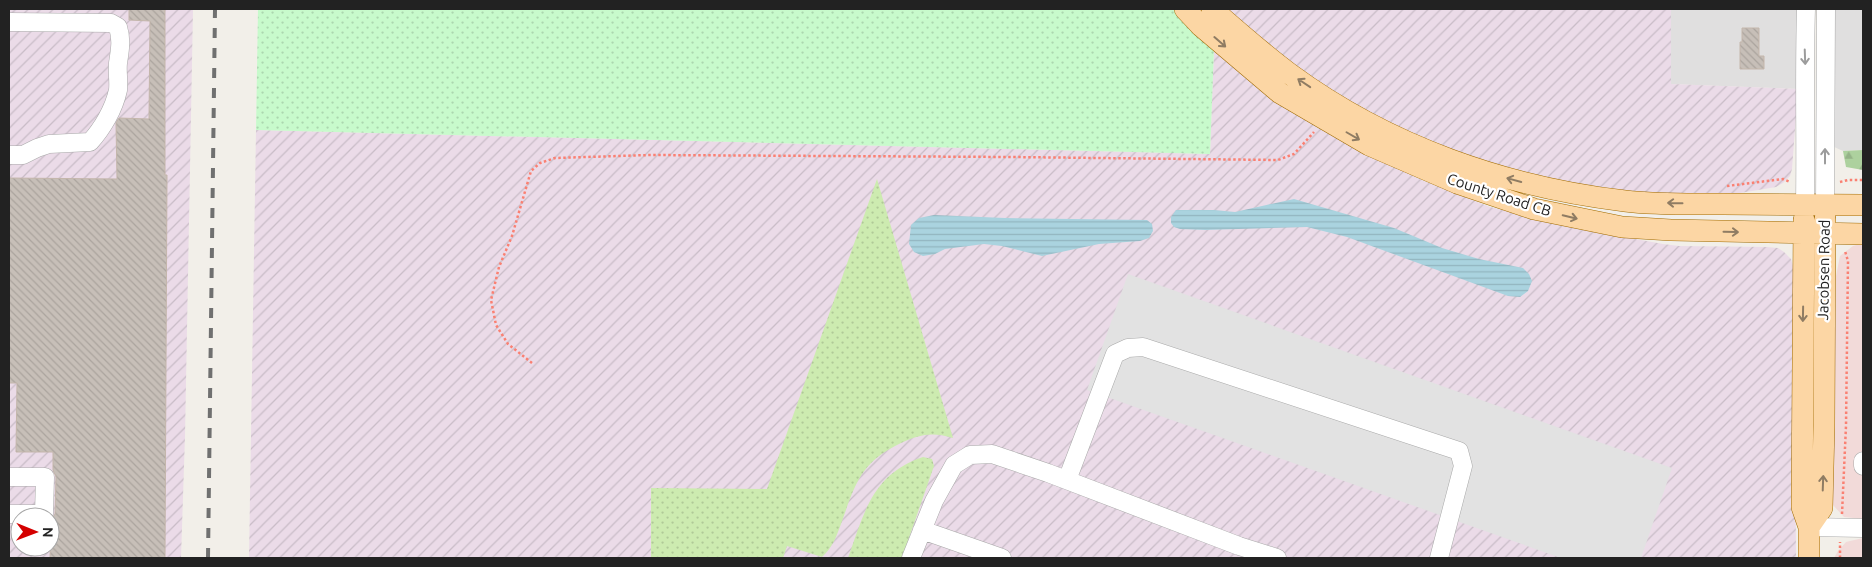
<svg xmlns="http://www.w3.org/2000/svg" width="1872" height="567" font-family="Ubuntu,sans-serif">
  <style>
    .residential { fill: #e0dfdf }
    .commercial { fill: #f2dad9 }
    .industrial { fill: url(#industrial-furrows); fill-rule: evenodd }
    .grass { fill: url(#grass-dots) }
    .forest { fill: url(#forest-firs) }
    .park { fill: url(#park-dots) }
    .parking { fill: #e2e2e2 }
    .water { fill: url(#water-rules) }
    .building { fill: url(#building-back-hatch); stroke: #c4b6ab }
    .lines { fill: none; stroke-linecap: round; stroke-linejoin: round }
    .minor-casing { stroke: #a9a9a9; stroke-width: 19 }
    .major-casing { stroke: #a06b00; stroke-width: 22 }
    .path { stroke: #fa8072; stroke-width: 2.5; stroke-dasharray: 2.5 2.5; stroke-linecap: butt }
    .minor { stroke: #fff; stroke-width: 18 }
    .major { stroke: #fcd6a4; stroke-width: 21 }
    .rail { stroke: #707070; stroke-width: 4; stroke-dasharray: 10 10; stroke-linecap: butt }
    .oneway { stroke: #8f7c63 }
    .oneway2 { stroke: #9c9c9c }
    .labels { text-anchor: middle; stroke-width: 4.5; stroke-linejoin: round; paint-order: stroke }
    .street-label { font-size: 15px; fill: #222; stroke: #fff }
  </style>
  <defs>
    <pattern id="industrial-furrows" width="10" height="10" patternUnits="userSpaceOnUse" patternTransform="scale(1.25)"><rect width="10" height="10" fill="#ebdbe8"/><path d="M-1 1l2-2M0 10L10 0M9 11l2-2" fill="none" stroke="#c9bcc7"/></pattern>
    <pattern id="grass-dots" width="8" height="8" patternUnits="userSpaceOnUse" patternTransform="scale(1.25)"><rect width="8" height="8" fill="#cdebb0"/><path d="M2 2h.1M6 6h.1" fill="none" stroke="#b0c997" stroke-width="1.8" stroke-linecap="round"/></pattern>
    <pattern id="forest-firs" width="22" height="20" patternUnits="userSpaceOnUse" patternTransform="scale(1.25)"><rect width="22" height="20" fill="#add19e"/><path d="M5 1l3.5 6h-7zM16 11l3.5 6h-7z" fill="#95b388"/></pattern>
    <pattern id="park-dots" width="8" height="8" patternUnits="userSpaceOnUse" patternTransform="scale(1.25)"><rect width="8" height="8" fill="#c8facc"/><path d="M2 2h.1M6 6h.1" fill="none" stroke="#acd6af" stroke-width="1.8" stroke-linecap="round"/></pattern>
    <pattern id="water-rules" width="6" height="5" patternUnits="userSpaceOnUse" patternTransform="scale(1.25)"><rect width="6" height="5" fill="#aad3df"/><path d="M0 2.5h6" fill="none" stroke="#92b5bf"/></pattern>
    <pattern id="building-back-hatch" width="6" height="6" patternUnits="userSpaceOnUse" patternTransform="scale(1.25)"><rect width="6" height="6" fill="#c7bfb8"/><path d="M-1 5l2 2M0 0l6 6M5-1l2 2" fill="none" stroke="#aba49e"/></pattern>
  </defs>
  <rect width="100%" height="100%" fill="#f2efe9"/>
  <path class="residential" d="M1671 9H1802L1798 89 1670 84Z
    M1833 9H1863V150L1843 151 1832 146Z"/>
  <path class="commercial" d="M1863 243V519L1844 517 1833 505 1832 500 1836 276 1840 256 1853 246Z
    M1863 538V558H1834L1838 551 1846 542Z"/>
  <path class="industrial" d="M9 9H193L185 436 181 558H9ZM20 517H50V547H20Z
    M1224 9H1671V84L1798 89 1792 169 1790 176 1783 183 1776 187 1722 196 1627 193 1553 181 1423 143 1308 77Z
    M1214 48 1352 146 1422 180 1490 207 1580 229 1663 244 1679 246 1767 247 1778 248 1784 252 1791 259 1794 269 1796 558H249L256 130 1210 154Z"/>
  <path class="grass" d="M877 179 953 438C932 432 921 434 901 443 860 462 855 485 841 524 836 537 833 547 822 557L787 546 783 558H651V488L767 489Z
    M923 457 932 459 934 466 902 558H848C864 513 872 474 923 457Z"/>
  <path class="forest" d="M1863 150V170L1846 167 1843 151Z"/>
  <path class="park" d="M258 9H1173L1214 48 1210 154 256 130Z"/>
  <path class="parking" d="M1128 274 1672 468 1641 558H1561L1087 390Z"/>
  <path class="water" d="M1294 199 1394 228 1442 248 1479 259 1523 268 1529 274 1532 281 1528 291 1520 297 1508 296 1347 237 1307 227 1205 230 1180 229 1174 227 1171 223V217L1176 210H1214L1235 212Z
    M934 215 1005 218 1147 220 1152 224 1153 231 1149 238 1140 241 1099 244 1042 256 1002 246 984 244 945 249 935 254 923 256 914 252 909 244 911 225 919 218Z"/>
  <path class="building" d="M129 9H165V175H167L165 558H50L51 521 55 514 56 477 53 470V452H16L17 383H9V178L117 179 116 123 119 118 149 119 150 21 129 20Z
    M1742 28H1759V56H1764V69H1740V42H1742Z"/>
  <g class="lines">
    <defs>
      <path id="minor" d="M9 22 111 23 118 27C122 40 120 50 118 63 117 72 119 81 118 90 114 109 102 129 90 142L49 144 37 148 23 155H9
        M1805 204C1806 139 1804 74 1806 9
        M1825 205 1826 9
        M1863 461V466
        M9 477H45L44 514H9
        M1067 480 1115 354 1128 348 1143 347 1459 451 1463 466 1439 558
        M1809 527 1863 528
        M922 530 1002 558
        M911 558 934 501 954 465 970 455 992 454 1048 473 1239 546 1277 558"/>
      <path id="major" d="M1185 9 1201 26 1280 93 1369 145 1457 183 1534 209 1622 227 1671 230 1863 234
        M1212 9C1237 31 1263 54 1290 74 1388 146 1505 187 1625 201 1658 205 1691 204 1723 204 1770 204 1817 205 1863 205
        M1804 220 1802 507 1809 527V558
        M1809 527 1822 508 1824 426 1825 219"/>
    </defs>
    <use href="#minor" class="minor-casing"/>
    <use href="#major" class="major-casing"/>
    <path class="path" d="M1840 182 1848 180H1863
      M1727 186 1783 179 1790 182
      M532 363 508 344 496 325 491 300 499 267 512 236 531 171 540 163 555 158 650 155 1010 157 1278 160 1294 154 1314 132
      M1842 514 1846 426 1848 261 1845 251
      M1840 558V542"/>
    <use href="#minor" class="minor"/>
    <use href="#major" class="major"/>
    <path class="rail" d="M208 558 215 9"/>
  </g>
  <defs><path id="oneway-shaft" d="M-6 0H5M1.5-3L5.5 0L1.5 3" fill="none" stroke-width="1.6" stroke-linecap="round" stroke-linejoin="round" transform="scale(1.25)"/></defs>
  <g class="oneway">
    <use href="#oneway-shaft" transform="translate(1220 42) rotate(41)"/>
    <use href="#oneway-shaft" transform="translate(1304 83) rotate(-146)"/>
    <use href="#oneway-shaft" transform="translate(1353 136) rotate(30)"/>
    <use href="#oneway-shaft" transform="translate(1514 180) rotate(-165)"/>
    <use href="#oneway-shaft" transform="translate(1675 203) rotate(-179)"/>
    <use href="#oneway-shaft" transform="translate(1570 217) rotate(13)"/>
    <use href="#oneway-shaft" transform="translate(1731 232) rotate(1)"/>
    <use href="#oneway-shaft" transform="translate(1803 314) rotate(91)"/>
    <use href="#oneway-shaft" transform="translate(1823 483) rotate(-88)"/>
  </g>
  <g class="oneway2">
    <use href="#oneway-shaft" transform="translate(1805 57) rotate(88)"/>
    <use href="#oneway-shaft" transform="translate(1825 156) rotate(-90)"/>
  </g>
  <g class="labels">
    <g class="street-label">
      <text transform="translate(1499 195) rotate(18)" y="5">County Road CB</text>
      <text transform="translate(1824 270) rotate(-89)" y="5">Jacobsen Road</text>
    </g>
  </g>
  <rect width="1872" height="567" fill="none" stroke="#222222" stroke-width="20"/>
  <g transform="translate(35 532) rotate(91)"><circle r="24" fill="#ffffff" stroke="#a7a7a7"/>
  <path d="M0-4L9 19L0 12L-9 19Z" fill="#d40000"/>
  <text y="-8" font-size="14" font-weight="bold" text-anchor="middle" fill="#222222">N</text>
  </g>
</svg>
